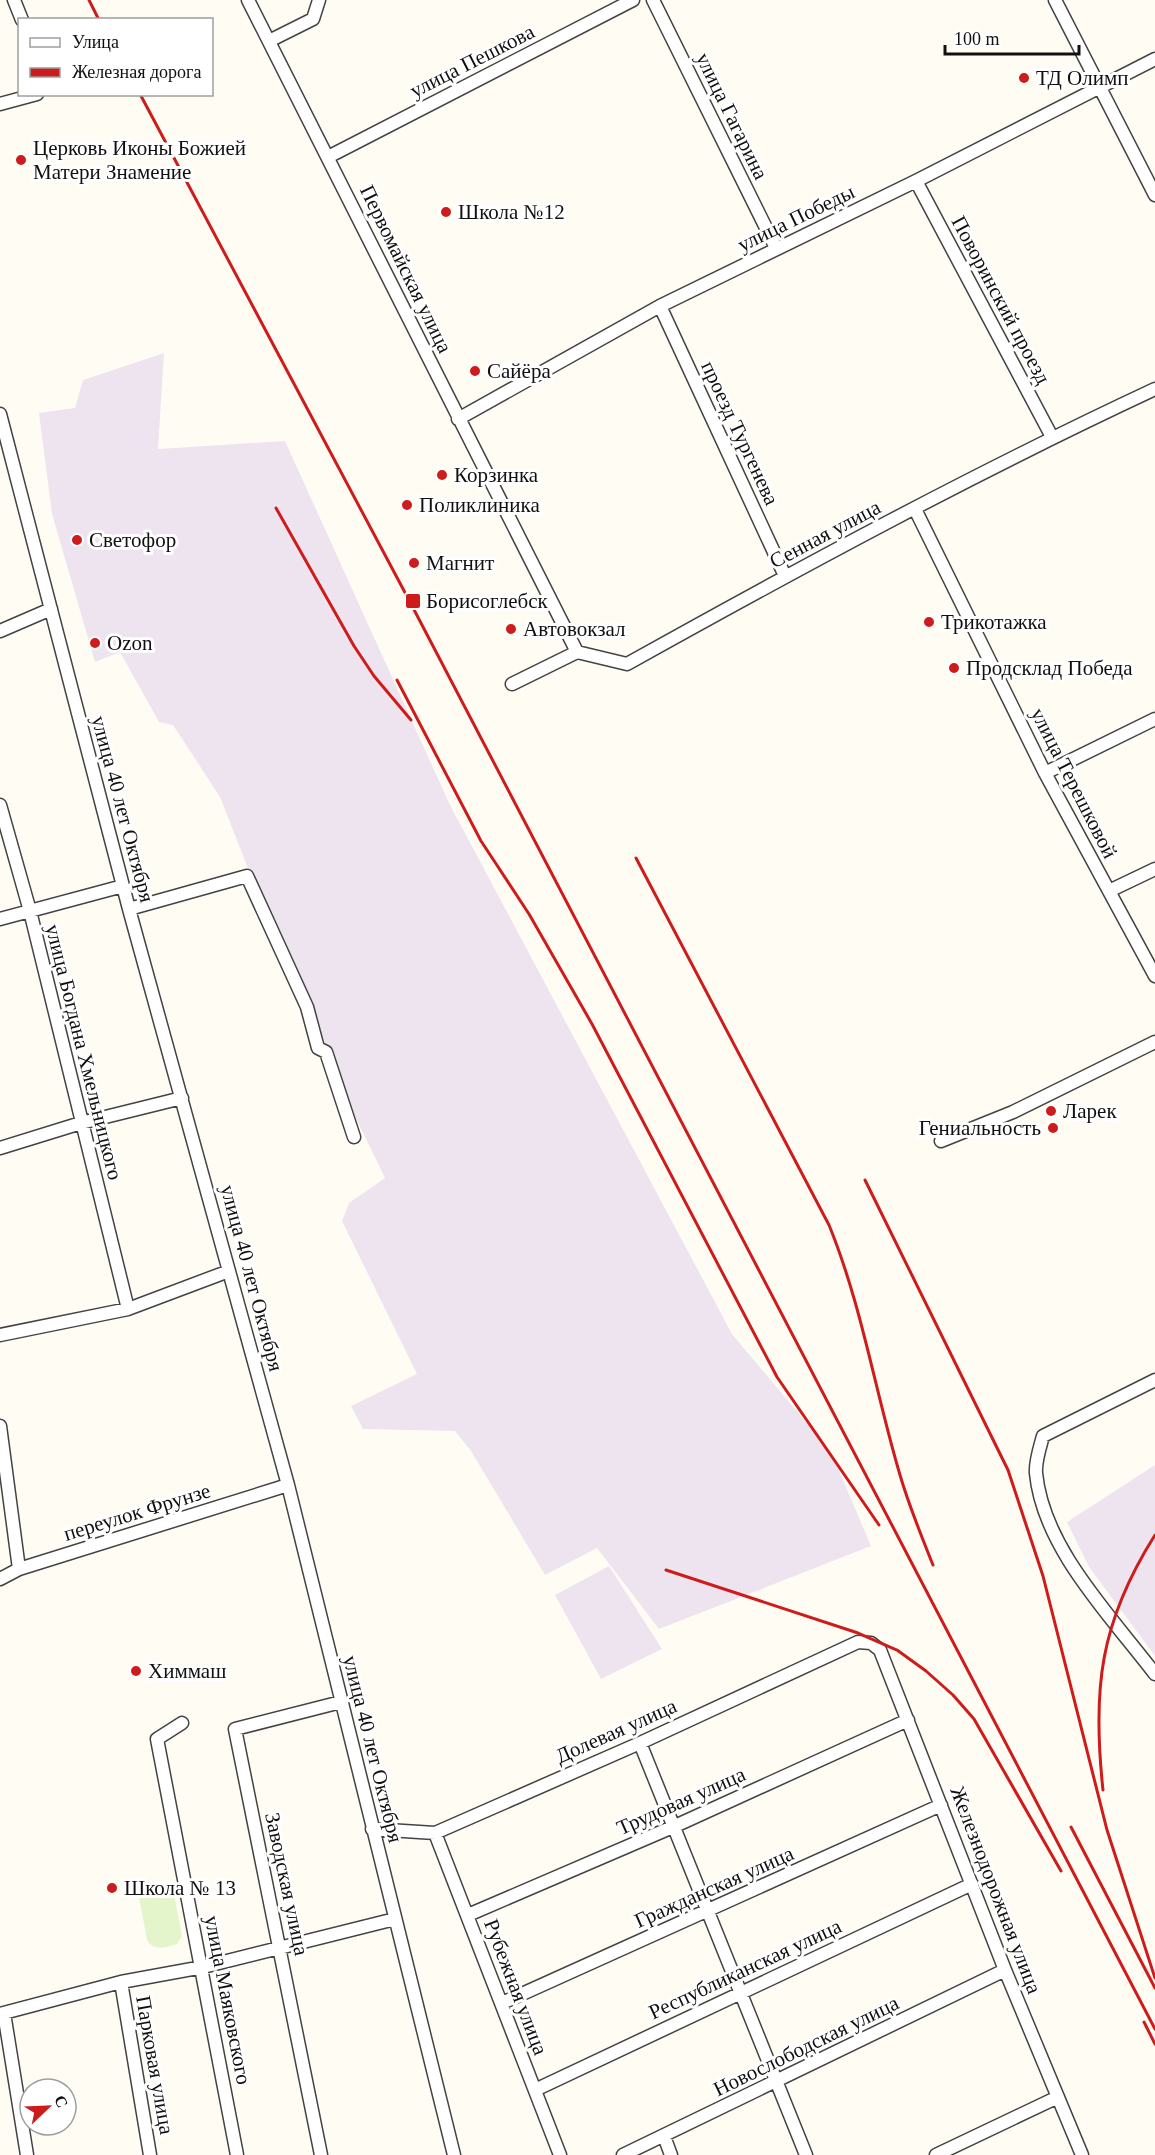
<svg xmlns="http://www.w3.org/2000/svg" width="1155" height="2155" font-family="'Times New Roman',serif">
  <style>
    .industrial { fill: #eee4ef }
    .pitch { fill: #e4f4cb }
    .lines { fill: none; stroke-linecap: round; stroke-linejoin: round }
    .minor-casing { stroke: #434343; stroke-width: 15 }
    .minor { stroke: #fff; stroke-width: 12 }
    .rail { stroke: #ce1b1b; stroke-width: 3 }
    .poi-dot { fill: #ce1b1b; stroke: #fff; stroke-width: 2 }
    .labels { text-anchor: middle; stroke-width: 6; stroke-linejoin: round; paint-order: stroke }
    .street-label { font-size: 21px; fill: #101010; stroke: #fff }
    .poi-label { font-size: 21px; fill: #101010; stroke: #fff; text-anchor: start }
  </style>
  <rect width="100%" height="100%" fill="#fffdf3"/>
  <path class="industrial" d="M164 353 158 449 285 441 450 805 732 1334 831 1452 871 1546 659 1629 597 1548 545 1575 471 1451 455 1431 363 1429 351 1406 417 1374 342 1221 349 1203 385 1178 352 1110 325 1042 249 871 220 797 173 725 159 722 120 652 95 662 52 514 39 413 75 408 83 380Z
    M1155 1465V1656L1089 1567 1067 1522Z
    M609 1566 662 1649 601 1679 555 1595Z"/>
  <path class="pitch" d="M162 1885 169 1886 174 1894 182 1936 177 1944C166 1947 154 1952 147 1940L139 1897 147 1888Z"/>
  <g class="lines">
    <defs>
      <path id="minor" d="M14 0 22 20
        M248 0 577 652
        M653 0 776 248
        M1055 0 1155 195
        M269 41 313 19 319 0
        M0 104 37 94
        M328 157 633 0
        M916 181 1052 437
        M660 306 785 576
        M0 414 129 909 288 1485 454 2155
        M458 419 660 306 916 181 1155 59
        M915 509 1045 773 1155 976
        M0 631 51 609
        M512 684 577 652 627 664C801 567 975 473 1155 389
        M1045 773 1155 719
        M0 805 30 911 128 1309
        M1109 891 1155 869
        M129 909 247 876 307 1007 318 1048 326 1052 354 1137
        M0 919 123 886
        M941 1141 1013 1112 1155 1042
        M0 1148 81 1123 182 1098
        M0 1335 128 1309 229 1271
        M1155 1380 1043 1436C1040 1447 1035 1462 1036 1473 1043 1548 1111 1616 1155 1674
        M0 1426 19 1569
        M0 1579 19 1569 288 1485
        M182 1723 157 1739 237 2155
        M640 1743 806 2155
        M372 1829 435 1833 640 1743 858 1642 871 1643 880 1650 1005 1970 1082 2155
        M435 1833 560 2155
        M468 1915 675 1826 908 1720
        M121 1982 150 2155
        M502 2003 941 1805
        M4 2013 27 2155
        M0 2014 121 1982 203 1967 395 1919
        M535 2090 972 1884
        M664 2136 671 2155
        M321 2155 235 1729 341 1702
        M623 2155 1005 1970
        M936 2155 1058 2097"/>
    </defs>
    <use href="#minor" class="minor-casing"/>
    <use href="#minor" class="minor"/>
    <path class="rail" d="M89 0 99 20
      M140 94 410 602 1155 2029
      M276 508 354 646 374 676 411 720
      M397 680 481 841 529 914 592 1024 777 1377 879 1525
      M636 858 829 1225C862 1306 875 1391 900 1475 909 1506 921 1535 933 1565
      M865 1180 1008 1470 1043 1576 1107 1830 1155 1978
      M666 1570 858 1633 897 1650 926 1671 953 1695 974 1719 1061 1871
      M1103 1790C1092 1689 1100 1622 1155 1535
      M1071 1827 1155 1988
      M1144 2022 1155 2044"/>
  </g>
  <g class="poi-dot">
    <circle cx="1024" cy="78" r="6"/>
    <circle cx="21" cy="160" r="6"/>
    <circle cx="446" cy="212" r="6"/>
    <circle cx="475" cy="371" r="6"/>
    <circle cx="442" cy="475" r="6"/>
    <circle cx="407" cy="505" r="6"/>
    <circle cx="77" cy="540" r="6"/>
    <circle cx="414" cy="563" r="6"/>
    <rect x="405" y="593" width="16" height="16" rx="3"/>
    <circle cx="929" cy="622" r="6"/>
    <circle cx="511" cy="629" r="6"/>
    <circle cx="95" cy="643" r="6"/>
    <circle cx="954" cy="668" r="6"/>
    <circle cx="1051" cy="1111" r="6"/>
    <circle cx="1053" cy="1128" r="6"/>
    <circle cx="136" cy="1671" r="6"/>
    <circle cx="112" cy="1888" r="6"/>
  </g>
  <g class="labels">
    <g class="street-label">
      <text transform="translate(472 61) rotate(-27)" y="7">улица Пешкова</text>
      <text transform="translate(732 116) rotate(64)" y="7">улица Гагарина</text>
      <text transform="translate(796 218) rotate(-26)" y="7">улица Победы</text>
      <text transform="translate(406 269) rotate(64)" y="7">Первомайская улица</text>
      <text transform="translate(1001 300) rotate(62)" y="7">Поворинский проезд</text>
      <text transform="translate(740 433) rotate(65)" y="7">проезд Тургенева</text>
      <text transform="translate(825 534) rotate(-28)" y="7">Сенная улица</text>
      <text transform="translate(1074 783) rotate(63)" y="7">улица Терешковой</text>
      <text transform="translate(123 809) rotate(75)" y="7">улица 40 лет Октября</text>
      <text transform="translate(84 1052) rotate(76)" y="7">улица Богдана Хмельницкого</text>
      <text transform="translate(252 1278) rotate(75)" y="7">улица 40 лет Октября</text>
      <text transform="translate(137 1512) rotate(-17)" y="7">переулок Фрунзе</text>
      <text transform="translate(616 1731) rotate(-24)" y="7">Долевая улица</text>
      <text transform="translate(373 1749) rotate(76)" y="7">улица 40 лет Октября</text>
      <text transform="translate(681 1801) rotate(-24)" y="7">Трудовая улица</text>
      <text transform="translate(287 1884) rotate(78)" y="7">Заводская улица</text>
      <text transform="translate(714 1887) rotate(-24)" y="7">Гражданская улица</text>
      <text transform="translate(996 1890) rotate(69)" y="7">Железнодорожная улица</text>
      <text transform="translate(745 1969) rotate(-25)" y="7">Республиканская улица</text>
      <text transform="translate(516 1987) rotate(69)" y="7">Рубежная улица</text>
      <text transform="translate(228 2000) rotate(79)" y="7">улица Маяковского</text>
      <text transform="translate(806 2046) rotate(-26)" y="7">Новослободская улица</text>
      <text transform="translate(155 2065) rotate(80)" y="7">Парковая улица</text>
    </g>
    <g class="poi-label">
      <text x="1036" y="85">ТД Олимп</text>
      <text x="33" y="155">Церковь Иконы Божией<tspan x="33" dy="24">Матери Знамение</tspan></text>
      <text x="458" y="219">Школа №12</text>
      <text x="487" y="378">Сайёра</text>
      <text x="454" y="482">Корзинка</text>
      <text x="419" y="512">Поликлиника</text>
      <text x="89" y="547">Светофор</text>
      <text x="426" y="570">Магнит</text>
      <text x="426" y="608">Борисоглебск</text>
      <text x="941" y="629">Трикотажка</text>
      <text x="523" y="636">Автовокзал</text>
      <text x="107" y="650">Ozon</text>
      <text x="966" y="675">Продсклад Победа</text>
      <text x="1063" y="1118">Ларек</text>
      <text x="1041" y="1135" text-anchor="end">Гениальность</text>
      <text x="148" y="1678">Химмаш</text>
      <text x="124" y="1895">Школа № 13</text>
    </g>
  </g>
  <rect x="18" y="18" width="195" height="78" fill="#ffffff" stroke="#9f9f9f" stroke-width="1.5"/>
  <rect x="30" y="38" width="30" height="9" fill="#ffffff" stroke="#9f9f9f" stroke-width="1.5"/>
  <text x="72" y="48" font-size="18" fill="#101010">Улица</text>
  <rect x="30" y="68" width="30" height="9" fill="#ce1b1b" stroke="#9f9f9f" stroke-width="1.5"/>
  <text x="72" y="78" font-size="18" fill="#101010">Железная дорога</text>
  <g transform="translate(48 2107) rotate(67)"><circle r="28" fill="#ffffff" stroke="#9f9f9f" stroke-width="1.5"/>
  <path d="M0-4.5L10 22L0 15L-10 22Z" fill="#ce1b1b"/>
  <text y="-9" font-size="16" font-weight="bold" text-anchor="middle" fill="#101010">С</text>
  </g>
  <path d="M945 45v9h134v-9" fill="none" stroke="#101010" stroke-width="3"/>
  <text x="954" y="45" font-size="18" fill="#101010" stroke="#ffffff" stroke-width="4.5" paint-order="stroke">100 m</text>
</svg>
